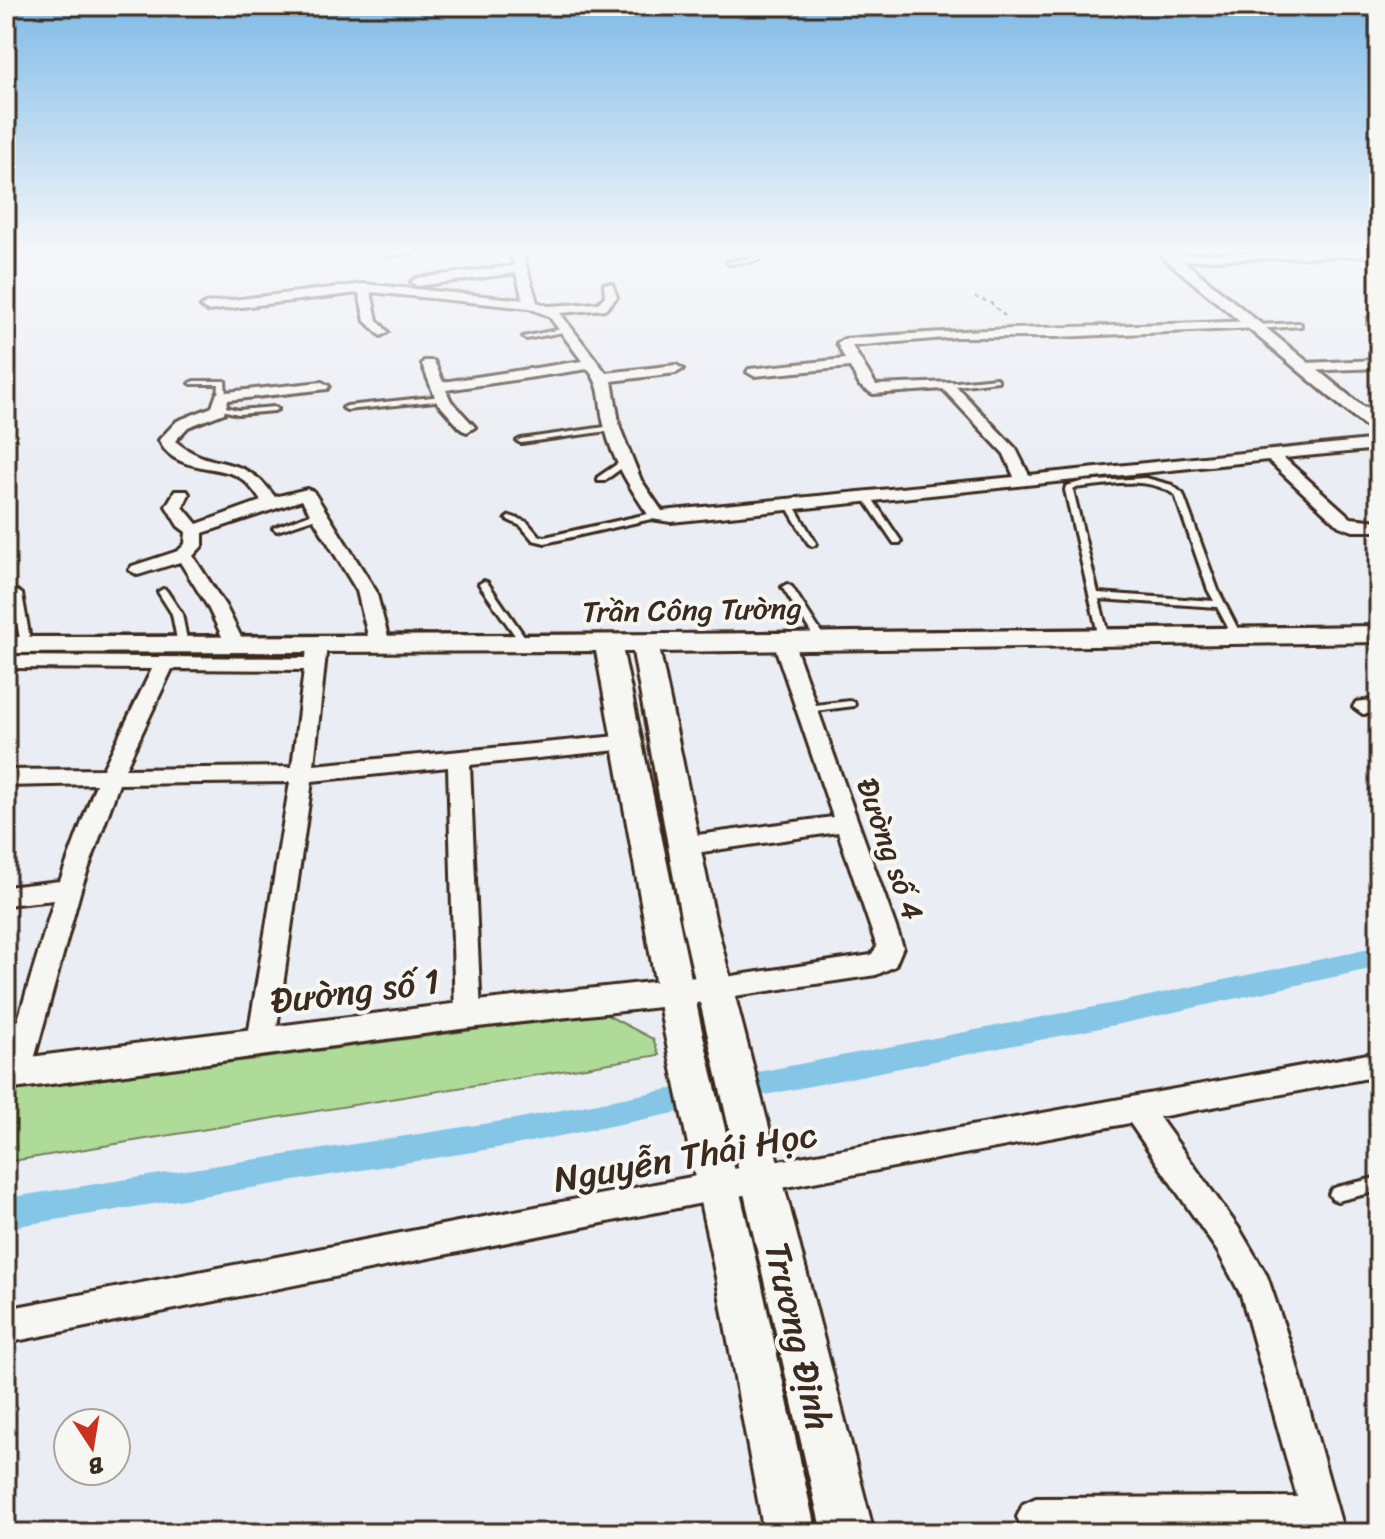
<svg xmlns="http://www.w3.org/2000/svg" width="1385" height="1539" font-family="Sriracha,sans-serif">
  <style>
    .green { fill: #afdb99; stroke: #75825c; stroke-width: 2 }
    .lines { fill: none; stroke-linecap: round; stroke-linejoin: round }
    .canal { fill: #85c6e6; fill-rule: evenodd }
    .service-casing { stroke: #3b2a1e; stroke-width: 6 }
    .minor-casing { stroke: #3b2a1e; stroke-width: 6 }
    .tertiary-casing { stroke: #3b2a1e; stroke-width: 6 }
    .secondary-casing { stroke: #3b2a1e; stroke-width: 6 }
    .path { stroke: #3b2a1e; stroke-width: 2; stroke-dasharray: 4 4; stroke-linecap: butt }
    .service { fill: #f6f6f2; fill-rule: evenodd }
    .minor { fill: #f6f6f2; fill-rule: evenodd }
    .tertiary { fill: #f6f6f2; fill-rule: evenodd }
    .secondary { fill: #f6f6f2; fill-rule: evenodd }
    .labels { text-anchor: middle; stroke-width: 8; stroke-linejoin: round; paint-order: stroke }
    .street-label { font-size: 30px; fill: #3b2a1e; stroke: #f6f6f2 }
    .near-street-label { font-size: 36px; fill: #3b2a1e; stroke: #f6f6f2 }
  </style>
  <rect width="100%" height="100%" fill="#eaedf3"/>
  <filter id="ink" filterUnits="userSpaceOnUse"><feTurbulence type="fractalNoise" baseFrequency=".0125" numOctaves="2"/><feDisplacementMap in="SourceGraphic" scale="16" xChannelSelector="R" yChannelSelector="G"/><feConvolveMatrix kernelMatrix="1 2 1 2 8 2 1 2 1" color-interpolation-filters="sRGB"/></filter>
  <g filter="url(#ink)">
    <path class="green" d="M603 1013 653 1039 659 1055 6 1162V1092Z"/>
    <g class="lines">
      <path class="canal" d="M1379 947V967L1120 1024 515 1145 6 1228V1198L515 1119 1120 1002Z"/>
      <defs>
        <path id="service" d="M750 249H756L759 260 730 264 727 262 754 258Z
          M1299 323 1301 324V326L1256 329 1253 327 1256 325Z
          M566 328 568 329V331L526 339 523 337Z
          M996 378 998 379V381L947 387 943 385 947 383Z
          M194 381H225L226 396 222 398 218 396 219 384H192L190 383Z
          M442 396H445V400L347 410 343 408 347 406Z
          M218 405 238 410 274 407 278 409 274 411 238 414 218 409Z
          M1379 407V411L1356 412 1352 410 1356 408Z
          M612 426 616 428 615 430 521 443 517 441 521 439Z
          M623 460 630 462 604 481H598V477Z
          M1146 478 1172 485 1183 494 1218 590 1242 637 1240 639H1234L1217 607 1099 599 1109 638 1104 641 1099 638 1065 490 1066 486 1081 482ZM1119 483C1140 482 1158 483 1175 495L1208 590 1214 601 1098 593 1073 490 1074 488Z
          M863 494H869L901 541 900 543H894L862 496Z
          M786 502H789L793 504 816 543 815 545 812 546 808 543 785 504Z
          M316 512 319 513V517L277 531 273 528Z
          M657 512 660 513V517L545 543 533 540 521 526 506 519 510 516 527 522 539 536 545 537Z
          M484 581 487 582 527 640 529 642 527 644H521L479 584Z
          M787 584 792 587 826 640 824 642H818L816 640 782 587Z
          M163 589 166 590 182 614 188 645 186 647 183 648 178 645 172 614 158 592Z
          M17 591 22 594 31 645 26 648 21 645 12 594Z
          M850 701 854 702 855 704 854 706 807 712 802 709 807 706Z
          M1379 1177V1191L1337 1201 1332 1199 1329 1194 1332 1189 1337 1187Z"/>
        <path id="minor" d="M431 249 390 256 384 253 392 249Z
          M509 249H521L537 302 548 306 598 303 605 296 604 284H612L617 297 606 309 560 313 606 373 676 365 683 369 676 373 612 381 620 428 641 480 662 511 1014 477 1004 454 943 389 873 394 860 386 850 367 754 376 747 372 749 369 845 359 837 343 844 339C980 327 1117 327 1254 321L1259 322V328L1056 337H957L852 346 876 385 952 382 1016 449 1029 475 1379 439V449L1284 458 1351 518 1379 521V531H1353L1339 526 1268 460 671 522 651 519C632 491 613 462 605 428 598 404 604 390 588 369L446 390 451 401 475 427 467 432 462 430 437 402 422 364 424 361H434L443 382 582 361 549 316 529 308 371 292 377 320 388 332 381 336 365 321 359 293 207 311 201 307 207 303 364 284 523 300 516 273 417 286 411 282 417 278 514 266Z
          M1352 249H1379V255L1170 261 1164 258 1170 255Z
          M1373 317H1379V325L1368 324V318Z
          M1379 360V368L1304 371 1297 367 1304 363Z
          M322 382 329 386 327 389 228 400 224 413 188 427 175 441C215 474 241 450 275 497L307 489 313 491 376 591 390 644 380 650 370 644 357 591 302 500 203 533V545L193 556 226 607 245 645 235 651 228 649 208 607 180 562 138 575 129 570 132 566 178 551 185 544 186 532 178 526 166 506 175 491H187L189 494 183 507 197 524 261 501C254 491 246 479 233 474 209 465 172 470 159 440L177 421 212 407 217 393Z
          M783 635 793 641 903 947 895 966 876 975 715 999 706 996 702 988 706 980 871 955 877 947 838 832 682 855 674 852 670 846 674 840 682 837 833 817 773 641Z
          M317 639 327 645 314 765 628 735 636 737 639 742 636 747 628 749 470 765 481 1015 478 1023 468 1026 458 1023 455 1015 448 767 312 781 275 1042 271 1050 261 1054 251 1050 247 1042 290 782 119 784 81 889 30 1074 26 1083 16 1086 6 1083V1060L54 900 6 905V887L60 881 96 784 6 786V770L103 769 152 669 6 668V656L306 658 307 645ZM172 669 304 670 292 767 125 769Z
          M1379 699V713L1363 714 1353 707 1356 702Z
          M1379 1052V1076L1159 1117 1240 1230 1267 1276 1293 1352 1344 1533H1030L1023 1530 1017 1517 1023 1504 1036 1498 1297 1497 1241 1295 1218 1252 1130 1123 717 1200 6 1343V1309L717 1172Z"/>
        <path id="tertiary" d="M1153 249H1169L1379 420V434L1373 433Z
          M715 975 726 979 731 988 726 997 715 1001 468 1028 6 1090V1060L468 1002Z"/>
        <path id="secondary" d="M1379 626V642L660 652 716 923 874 1533H822L682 923 633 652H623L702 1031 761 1282 816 1533H764L717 1282 664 1031 596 651 6 653V637C464 637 921 632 1379 626Z"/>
      </defs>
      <use href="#service" class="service-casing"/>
      <use href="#minor" class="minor-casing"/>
      <use href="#tertiary" class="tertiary-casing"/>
      <use href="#secondary" class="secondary-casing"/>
      <path class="path" d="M975 297 991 303 1007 318"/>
      <use href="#service" class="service"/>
      <use href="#minor" class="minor"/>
      <use href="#tertiary" class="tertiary"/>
      <use href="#secondary" class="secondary"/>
    </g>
  </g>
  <linearGradient id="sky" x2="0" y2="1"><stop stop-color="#80bbe7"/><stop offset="0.54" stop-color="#f6f7fa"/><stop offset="1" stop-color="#f6f7fa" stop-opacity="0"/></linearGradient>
  <rect width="1385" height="465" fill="url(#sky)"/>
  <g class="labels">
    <g class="street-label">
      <text transform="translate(692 610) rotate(-1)" y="10">Trần Công Tường</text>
      <text transform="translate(890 849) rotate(71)" y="10">Đường số 4</text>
    </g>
    <g class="near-street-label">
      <text transform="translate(355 990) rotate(-7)" y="13">Đường số 1</text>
      <text transform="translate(685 1156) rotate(-10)" y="13">Nguyễn Thái Học</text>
      <text transform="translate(799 1336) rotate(77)" y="13">Trương Định</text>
    </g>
  </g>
  <rect width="1385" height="1539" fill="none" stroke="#f6f6f2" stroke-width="32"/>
  <rect x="16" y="16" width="1353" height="1507" fill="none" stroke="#3b2a1e" stroke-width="3" filter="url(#ink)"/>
  <g transform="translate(92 1447) rotate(168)"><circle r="38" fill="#f6f6f2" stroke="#aba49d" stroke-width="2"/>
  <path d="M0-6L14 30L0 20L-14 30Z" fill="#c8321e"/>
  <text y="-12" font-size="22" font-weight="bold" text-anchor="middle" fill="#3b2a1e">B</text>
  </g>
</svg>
